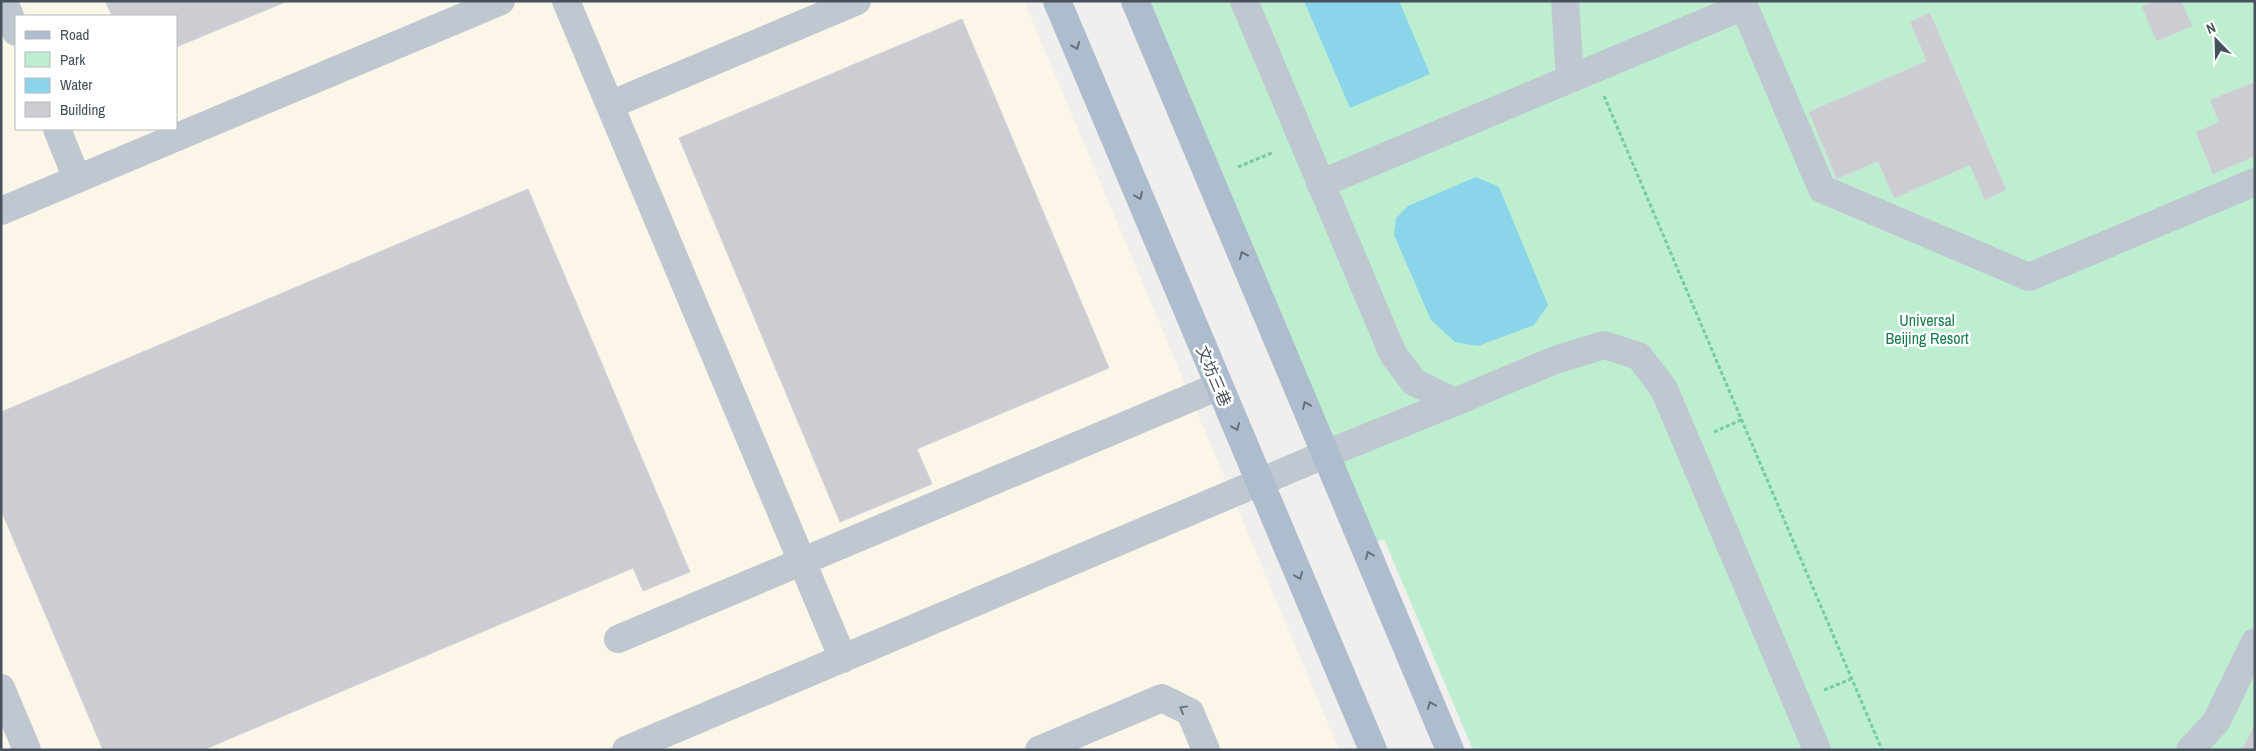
<svg xmlns="http://www.w3.org/2000/svg" width="2256" height="751" font-family="'Archivo Narrow','Noto Sans SC',sans-serif">
  <style>
    .commercial { fill: #fbf6e7; fill-rule: evenodd }
    .green { fill: #bdeed0 }
    .water { fill: #8ad5ea }
    .building { fill: #cbcdd3; stroke: #d2d4da }
    .lines { fill: none; stroke-linecap: round; stroke-linejoin: round }
    .path { stroke: #75cba2; stroke-width: 3; stroke-dasharray: 4 2.5; stroke-linecap: butt }
    .minor { stroke: #bfc8d0; stroke-width: 28 }
    .major { stroke: #aebdcd; stroke-width: 28 }
    .oneway { stroke: #65717d }
    .oneway2 { stroke: #6a757e }
    .labels { text-anchor: middle; stroke-width: 5; stroke-linejoin: round; paint-order: stroke }
    .park-label { font-size: 16px; fill: #187c4b; stroke: #fff }
    .street-label { font-size: 16px; fill: #46515b; stroke: #fff }
  </style>
  <rect width="100%" height="100%" fill="#f1eeee"/>
  <path class="commercial" d="M1 1H1024L1339 750H1ZM16 16H176V129H16Z"/>
  <path class="green" d="M1148 1H2255V750H1473L1384 539 1369 545Z"/>
  <path class="water" d="M1304 1H1399L1430 74 1350 108Z
    M1476 177 1499 187 1548 305 1534 325 1478 346 1455 342 1431 320 1394 235 1396 218 1408 206Z"/>
  <path class="building" d="M105 1H288L176 47V16H112Z
    M2154 1H2181L2192 26 2157 41 2142 7Z
    M1930 13 2006 190 1985 200 1970 165 1894 198 1878 161 1837 179 1809 112 1927 61 1910 22Z
    M962 19 1109 368 917 449 932 484 840 522 679 138Z
    M2255 82V156L2213 174 2196 132 2219 122 2210 100Z
    M528 189 690 572 643 591 633 568 203 750H103L1 510V412Z
    M2255 725V750H2242Z"/>
  <g class="lines">
    <path class="path" d="M1604 96 1882 750
      M1238 167 1274 152
      M1714 432 1741 420
      M1824 690 1851 679"/>
    <path class="minor" d="M4 1 16 32
      M566 1 843 659
      M1244 1 1393 354 1414 382 1455 402 1555 360 1604 345 1639 356 1664 389 1817 750
      M1565 1 1570 79
      M610 105 857 1
      M57 129 77 179
      M1320 184 1744 6 1822 189 2029 277 2255 182
      M1 211 501 1
      M618 639 1219 386
      M1 688 27 750
      M626 750 1326 454 1455 402
      M1039 750 1162 698 1190 712 1206 750
      M2190 750 2216 722 2255 642"/>
    <path class="major" d="M1057 1 1373 750
      M1135 1 1450 750"/>
  </g>
  <defs><path id="oneway-chevron" d="M-2-3.5L2.5 0L-2 3.5" fill="none" stroke-width="1.6" stroke-linecap="round" stroke-linejoin="round" transform="scale(1.25)"/></defs>
  <g class="oneway">
    <use href="#oneway-chevron" transform="translate(1076 46) rotate(67)"/>
    <use href="#oneway-chevron" transform="translate(1139 196) rotate(67)"/>
    <use href="#oneway-chevron" transform="translate(1243 255) rotate(-113)"/>
    <use href="#oneway-chevron" transform="translate(1306 405) rotate(-113)"/>
    <use href="#oneway-chevron" transform="translate(1236 427) rotate(67)"/>
    <use href="#oneway-chevron" transform="translate(1369 555) rotate(-113)"/>
    <use href="#oneway-chevron" transform="translate(1299 576) rotate(67)"/>
    <use href="#oneway-chevron" transform="translate(1431 705) rotate(-113)"/>
  </g>
  <use class="oneway2" href="#oneway-chevron" transform="translate(1183 709) rotate(-151)"/>
  <g class="labels">
    <g class="park-label">
      <text x="1927" y="326">Universal<tspan x="1927" dy="18">Beijing Resort</tspan></text>
    </g>
    <g class="street-label">
      <text transform="translate(1214 376) rotate(67)" y="6">文坊三巷</text>
    </g>
  </g>
  <rect width="2256" height="751" fill="none" stroke="#46515b" stroke-width="5"/>
  <rect x="15" y="15" width="162" height="115" fill="#ffffff" stroke="#b5b9bd"/>
  <rect x="25" y="31" width="25" height="8" fill="#aebdcd" stroke="#b5b9bd"/>
  <text x="60" y="40" font-size="15" fill="#46515b">Road</text>
  <rect x="25" y="52" width="25" height="15" fill="#bdeed0" stroke="#b5b9bd"/>
  <text x="60" y="65" font-size="15" fill="#46515b">Park</text>
  <rect x="25" y="78" width="25" height="15" fill="#8ad5ea" stroke="#b5b9bd"/>
  <text x="60" y="90" font-size="15" fill="#46515b">Water</text>
  <rect x="25" y="102" width="25" height="15" fill="#cbcdd3" stroke="#b5b9bd"/>
  <text x="60" y="115" font-size="15" fill="#46515b">Building</text>
  <g transform="translate(2216 40) rotate(337)" stroke="#ffffff" stroke-width="4" paint-order="stroke">
  <path d="M0-4L9 19L0 12L-9 19Z" fill="#46515b"/>
  <text y="-8" font-size="14" font-weight="bold" text-anchor="middle" fill="#46515b">N</text>
  </g>
</svg>
